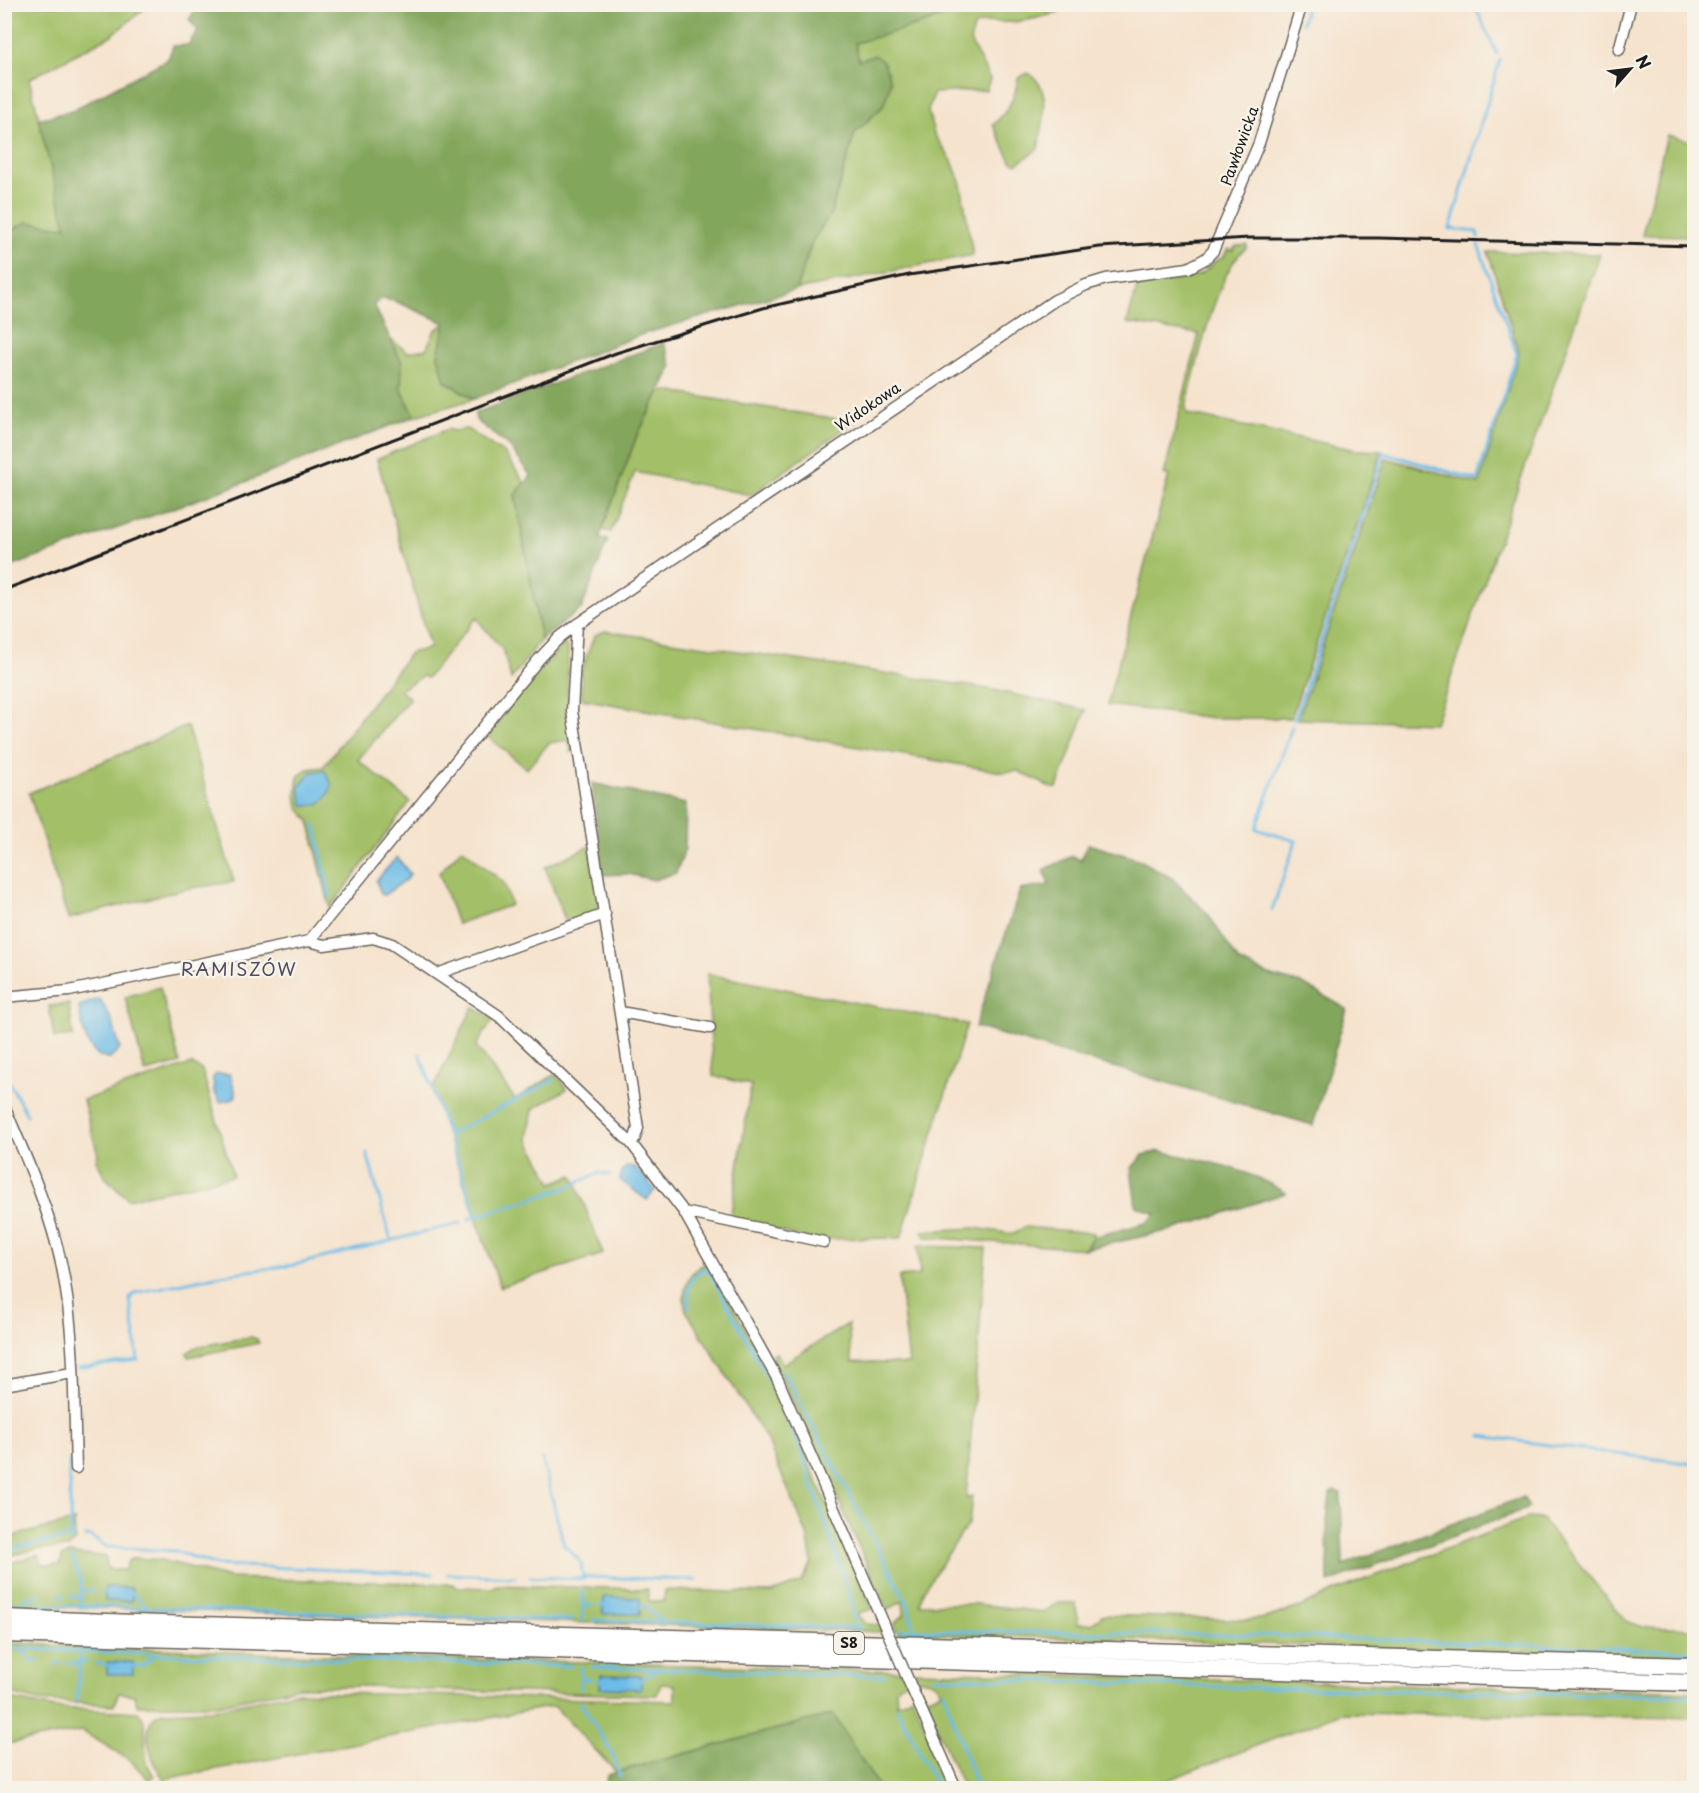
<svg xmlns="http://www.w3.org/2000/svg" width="1699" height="1793" font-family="'Playpen Sans',sans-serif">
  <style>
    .green { fill: #a3c067; stroke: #606e42; stroke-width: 1.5 }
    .forest { fill: #82a65c; stroke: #4f613c; stroke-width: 1.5 }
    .water { fill: #6cbce7; stroke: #446c82; stroke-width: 1.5 }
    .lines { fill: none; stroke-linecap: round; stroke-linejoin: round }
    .stream { stroke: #6cbce7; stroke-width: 3 }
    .minor-casing { stroke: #68625a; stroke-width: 13 }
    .highway-casing { stroke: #68625a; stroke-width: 19 }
    .minor { stroke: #fff; stroke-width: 10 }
    .highway { stroke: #fff; stroke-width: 16 }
    .rail { stroke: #1c1c1c; stroke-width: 3 }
    .minor-bridge-casing { stroke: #68625a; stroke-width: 13; stroke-linecap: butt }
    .minor-bridge { stroke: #fff; stroke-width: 10 }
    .labels { text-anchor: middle; stroke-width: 5; stroke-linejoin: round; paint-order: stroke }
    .shield { fill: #f7f3e8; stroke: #5e5c59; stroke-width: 1.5 }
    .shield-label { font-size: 14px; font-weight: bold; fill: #1c1c1c }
    .street-label { font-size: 15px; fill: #1c1c1c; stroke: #f7f3e8 }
    .quarter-label { font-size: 18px; letter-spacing: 1.5px; fill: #4f4c63; stroke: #f7f3e8 }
  </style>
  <rect width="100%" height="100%" fill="#f7f3e8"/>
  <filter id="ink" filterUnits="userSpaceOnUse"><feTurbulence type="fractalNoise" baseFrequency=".0167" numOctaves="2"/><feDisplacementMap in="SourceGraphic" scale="12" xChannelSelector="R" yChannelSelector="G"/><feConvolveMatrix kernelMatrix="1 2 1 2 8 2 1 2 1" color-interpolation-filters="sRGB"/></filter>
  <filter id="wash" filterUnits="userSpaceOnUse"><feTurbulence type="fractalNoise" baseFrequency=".008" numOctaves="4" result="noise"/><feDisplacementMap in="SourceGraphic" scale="24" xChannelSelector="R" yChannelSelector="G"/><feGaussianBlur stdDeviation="1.35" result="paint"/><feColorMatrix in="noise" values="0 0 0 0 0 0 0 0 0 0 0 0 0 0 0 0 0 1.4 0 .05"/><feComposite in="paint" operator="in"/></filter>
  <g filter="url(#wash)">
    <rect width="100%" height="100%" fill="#f5e3cd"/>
    <path class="green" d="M5 5H149L112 35 29 79 67 228 27 222 5 234Z
      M972 5H1061L1058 12C1044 17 1030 20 1014 22 1000 23 989 20 975 25L970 41 990 79 986 90 934 93 928 111 934 134 952 161 961 184 973 255 796 290 812 242 831 213 855 133 883 106 859 60 855 43 925 23Z
      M1028 73C1054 88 1043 124 1038 149L1017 164 1011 161 993 125C1008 111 1015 99 1018 78Z
      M1667 135 1694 142V236L1642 235Z
      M1247 245V248C1218 263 1195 373 1186 406L1187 414 1356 450 1382 451 1291 718H1214L1107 705 1169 475H1164L1199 334 1127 323 1138 284C1160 283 1180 282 1200 274 1210 270 1212 259 1223 258L1228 249 1232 251 1236 246Z
      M1488 252 1600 254 1435 723 1298 719 1386 458 1479 484 1519 353Z
      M446 323 438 356 445 381 474 399 415 416 401 389 402 363 390 339 408 352 426 349 435 330Z
      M666 391 830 418 854 422 751 495 635 472 611 532 602 530 636 438 660 392Z
      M448 429 452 431 467 429 505 454 524 482 515 496 541 640 511 679 503 650 476 618 427 678 423 676 399 690 410 698 358 760 410 802 330 908 309 820 298 808 296 794 298 777 307 769 323 767 410 653 430 648 377 459Z
      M605 631 983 688 1086 710 1057 788H1052L1018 771 1002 772 582 699 581 672 594 636Z
      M564 644 568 647 567 694 577 751 571 752 569 740 549 743 527 769 487 736 523 689Z
      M187 726 234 882 185 889 68 919 29 793Z
      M590 846 599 903 597 910 566 922 545 867Z
      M462 848 504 883 511 905 457 924 439 873Z
      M707 974 967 1024 901 1238 812 1239 730 1220 751 1085 713 1076Z
      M160 987 180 1063 145 1072 125 997Z
      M69 1004 73 1036 54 1038 49 1006Z
      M473 1007 493 1020 476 1046 515 1099 556 1074 567 1089 533 1109 528 1139 552 1183 573 1175 603 1254 500 1287 432 1091Z
      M191 1064 202 1070 233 1176 128 1199 105 1177 96 1160 98 1154 83 1100Z
      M1024 1227 1094 1233 1085 1249 925 1237 922 1231 975 1228 1014 1234Z
      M918 1246 986 1248 966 1499 972 1496 969 1523 923 1591 920 1604H976L1043 1612 1058 1603H1076L1078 1624H1092L1102 1615 1250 1620 1265 1618 1300 1607 1340 1589 1527 1518 1542 1519 1626 1621 1643 1627 1694 1629V1657L898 1633 894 1624 904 1615 903 1601 887 1610 822 1463 771 1356 777 1353 783 1364 848 1324 852 1362 909 1364 899 1277 920 1275Z
      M708 1263 766 1365 873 1609 858 1613V1616L867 1624 879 1625 883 1632 5 1605V1564L39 1555 42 1565H60L62 1556 69 1554 105 1556 108 1569 125 1570 128 1561 135 1558 162 1560 229 1578 453 1584 457 1587 492 1588 497 1585 647 1589 649 1601H664L665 1590 772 1593 801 1582 812 1563 807 1534 767 1440 686 1311C681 1291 687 1269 708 1263Z
      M251 1337 257 1339 259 1343 189 1357 187 1353 196 1347Z
      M74 1521 75 1540 69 1548 37 1549 5 1557V1538Z
      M4 1643 316 1655 1694 1692V1718L1341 1713 1147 1788H963L924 1698 942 1692C935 1675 906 1676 896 1689L897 1704 912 1696 951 1788H879L832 1714 616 1772 554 1706 164 1779C151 1764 135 1718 164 1712L210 1710 296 1692 675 1701V1685L661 1684 657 1695 424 1690 373 1686 299 1687 216 1705H137L135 1695 119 1693 114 1705 38 1701 5 1692Z
      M5 1698 55 1708 139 1712C151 1724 138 1755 154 1776L149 1780 130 1760 82 1731 5 1744Z"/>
    <path class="forest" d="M413 5 416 10 421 4 972 5 925 23 855 43 859 60 875 55 884 63 891 83 883 106 855 133 831 213 812 242 796 290 643 334 474 399 445 381 438 356 445 323 397 302 382 298 374 305 402 363 401 389 415 416 243 483 5 569V234L27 222 66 227 38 119 71 111 168 59 173 46 188 45 198 30 189 20 198 5Z
      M664 343 672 367 636 438 602 530 600 539 608 540 582 608 541 640 515 495 531 476 510 447 476 420 475 413Z
      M592 783 686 804 685 849 676 873 654 880 628 874 603 875Z
      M1088 844 1138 859 1172 878 1208 914 1239 962 1274 977 1303 984 1347 1009 1313 1125 975 1027 1020 890 1049 885 1044 870 1072 856 1081 860Z
      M1160 1151C1211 1163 1240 1165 1286 1193L1176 1229 1085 1249 1093 1237 1146 1223 1156 1214 1136 1206 1131 1169 1143 1155Z
      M1336 1491 1341 1493 1343 1565 1523 1497 1529 1508 1328 1583 1327 1521 1330 1493Z
      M833 1714 879 1788H605L607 1775Z"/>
    <path class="water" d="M325 771 331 783C331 800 318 807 303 805L299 787 311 772Z
      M397 857 410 874 407 879 384 895 381 893 376 881Z
      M100 999 112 1021 120 1049 110 1059C86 1058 81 1024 79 1006Z
      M217 1074H230L236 1094 234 1099 220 1102 214 1091 213 1077Z
      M629 1166 636 1168 655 1190 647 1200 620 1180 622 1170Z
      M105 1587 132 1588V1601H105Z
      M604 1597 640 1598V1614H603Z
      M107 1662H133V1674H107Z
      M601 1675 641 1676V1689L600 1688Z"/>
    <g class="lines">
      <path class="stream" d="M1474 4 1497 54
        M1302 23 1307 4
        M1478 237 1477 232 1450 229 1500 60
        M1295 719 1384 453 1477 480 1517 354 1478 244
        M315 825 330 897
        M1272 910 1296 841 1256 829 1292 727
        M420 1054 477 1216
        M4 1073 27 1115
        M448 1135 554 1080
        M367 1153 391 1241
        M469 1219 568 1187 599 1173 610 1175
        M689 1308C686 1290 689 1275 707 1268L773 1387 798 1443 851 1599 856 1628
        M79 1368 138 1360 130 1298 135 1293 226 1274 294 1265 461 1223
        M784 1372 908 1604 913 1630
        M1481 1436 1694 1464
        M542 1459 564 1545 581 1562 583 1579
        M69 1461 71 1542
        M85 1537 90 1536 107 1547 175 1551 217 1565 433 1574
        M4 1550 70 1537
        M72 1557 81 1582V1608
        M448 1574 515 1577
        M530 1577 584 1579
        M584 1577 697 1580
        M81 1590 93 1591
        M102 1592H105
        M132 1593 148 1608
        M59 1596H64
        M71 1596 81 1597
        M4 1604 573 1620
        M20 1604 29 1597 39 1595
        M583 1605H592
        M600 1605H603
        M640 1606H644L661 1621
        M593 1620 860 1628
        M583 1621V1590
        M900 1630 1257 1635 1694 1651
        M4 1648 200 1656 571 1666
        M22 1650 33 1661H38
        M79 1662H87
        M56 1663H61
        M68 1663 79 1664
        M95 1663 107 1665
        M133 1666H142L154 1656
        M592 1667 885 1676
        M934 1677 1224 1687 1694 1696
        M581 1679H590
        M597 1680H601
        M641 1680 658 1670
        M581 1689V1667
        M944 1692 977 1788
        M77 1701 80 1651
        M581 1703 613 1755 620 1777
        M897 1708 938 1788"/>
    </g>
  </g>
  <g filter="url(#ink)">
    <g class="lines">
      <defs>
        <path id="minor" d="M1619 50 1631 4
          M577 624 572 711 638 1128 635 1138 631 1143
          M309 941 539 659 560 637 576 625 1055 300 1086 285 1106 279 1188 268 1205 259 1213 251 1259 143 1302 4
          M437 974 605 914
          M4 997 69 991 309 941 324 945 373 938 392 944 499 1016 631 1143 684 1212 778 1380 884 1624
          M620 1012 710 1028
          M4 1106C28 1161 56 1225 65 1284 75 1344 74 1407 76 1468
          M684 1212 824 1242
          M4 1385 72 1373
          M909 1682 956 1788"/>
        <path id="highway" d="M4 1618 161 1624 1694 1666
          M4 1634 1694 1683"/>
      </defs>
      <use href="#minor" class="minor-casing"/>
      <use href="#highway" class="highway-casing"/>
      <use href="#minor" class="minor"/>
      <use href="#highway" class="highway"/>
      <path class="rail" d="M4 590 616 353 763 308 909 275 1100 247 1249 238H1378L1694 246"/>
      <defs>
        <path id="minor-bridge" d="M884 1624 909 1682"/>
      </defs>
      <use href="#minor-bridge" class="minor-bridge-casing"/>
      <use href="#minor-bridge" class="minor-bridge"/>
    </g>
  </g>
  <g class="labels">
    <rect class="shield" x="834" y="1632" width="30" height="22" rx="4.5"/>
    <g class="shield-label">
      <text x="849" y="1648">S8</text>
    </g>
    <g class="street-label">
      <text transform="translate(1240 146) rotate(-70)" y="5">Pawłowicka</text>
      <text transform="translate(868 407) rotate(-34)" y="5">Widokowa</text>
    </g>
    <g class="quarter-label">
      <text x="239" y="976">RAMISZÓW</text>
    </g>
  </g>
  <rect width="1699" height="1793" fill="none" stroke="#f7f3e8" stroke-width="24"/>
  <g transform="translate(1630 69) rotate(62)" stroke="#f7f3e8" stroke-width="4.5" paint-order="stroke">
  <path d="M0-4.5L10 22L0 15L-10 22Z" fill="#1c1c1c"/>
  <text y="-9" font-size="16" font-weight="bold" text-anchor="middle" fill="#1c1c1c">N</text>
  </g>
</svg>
